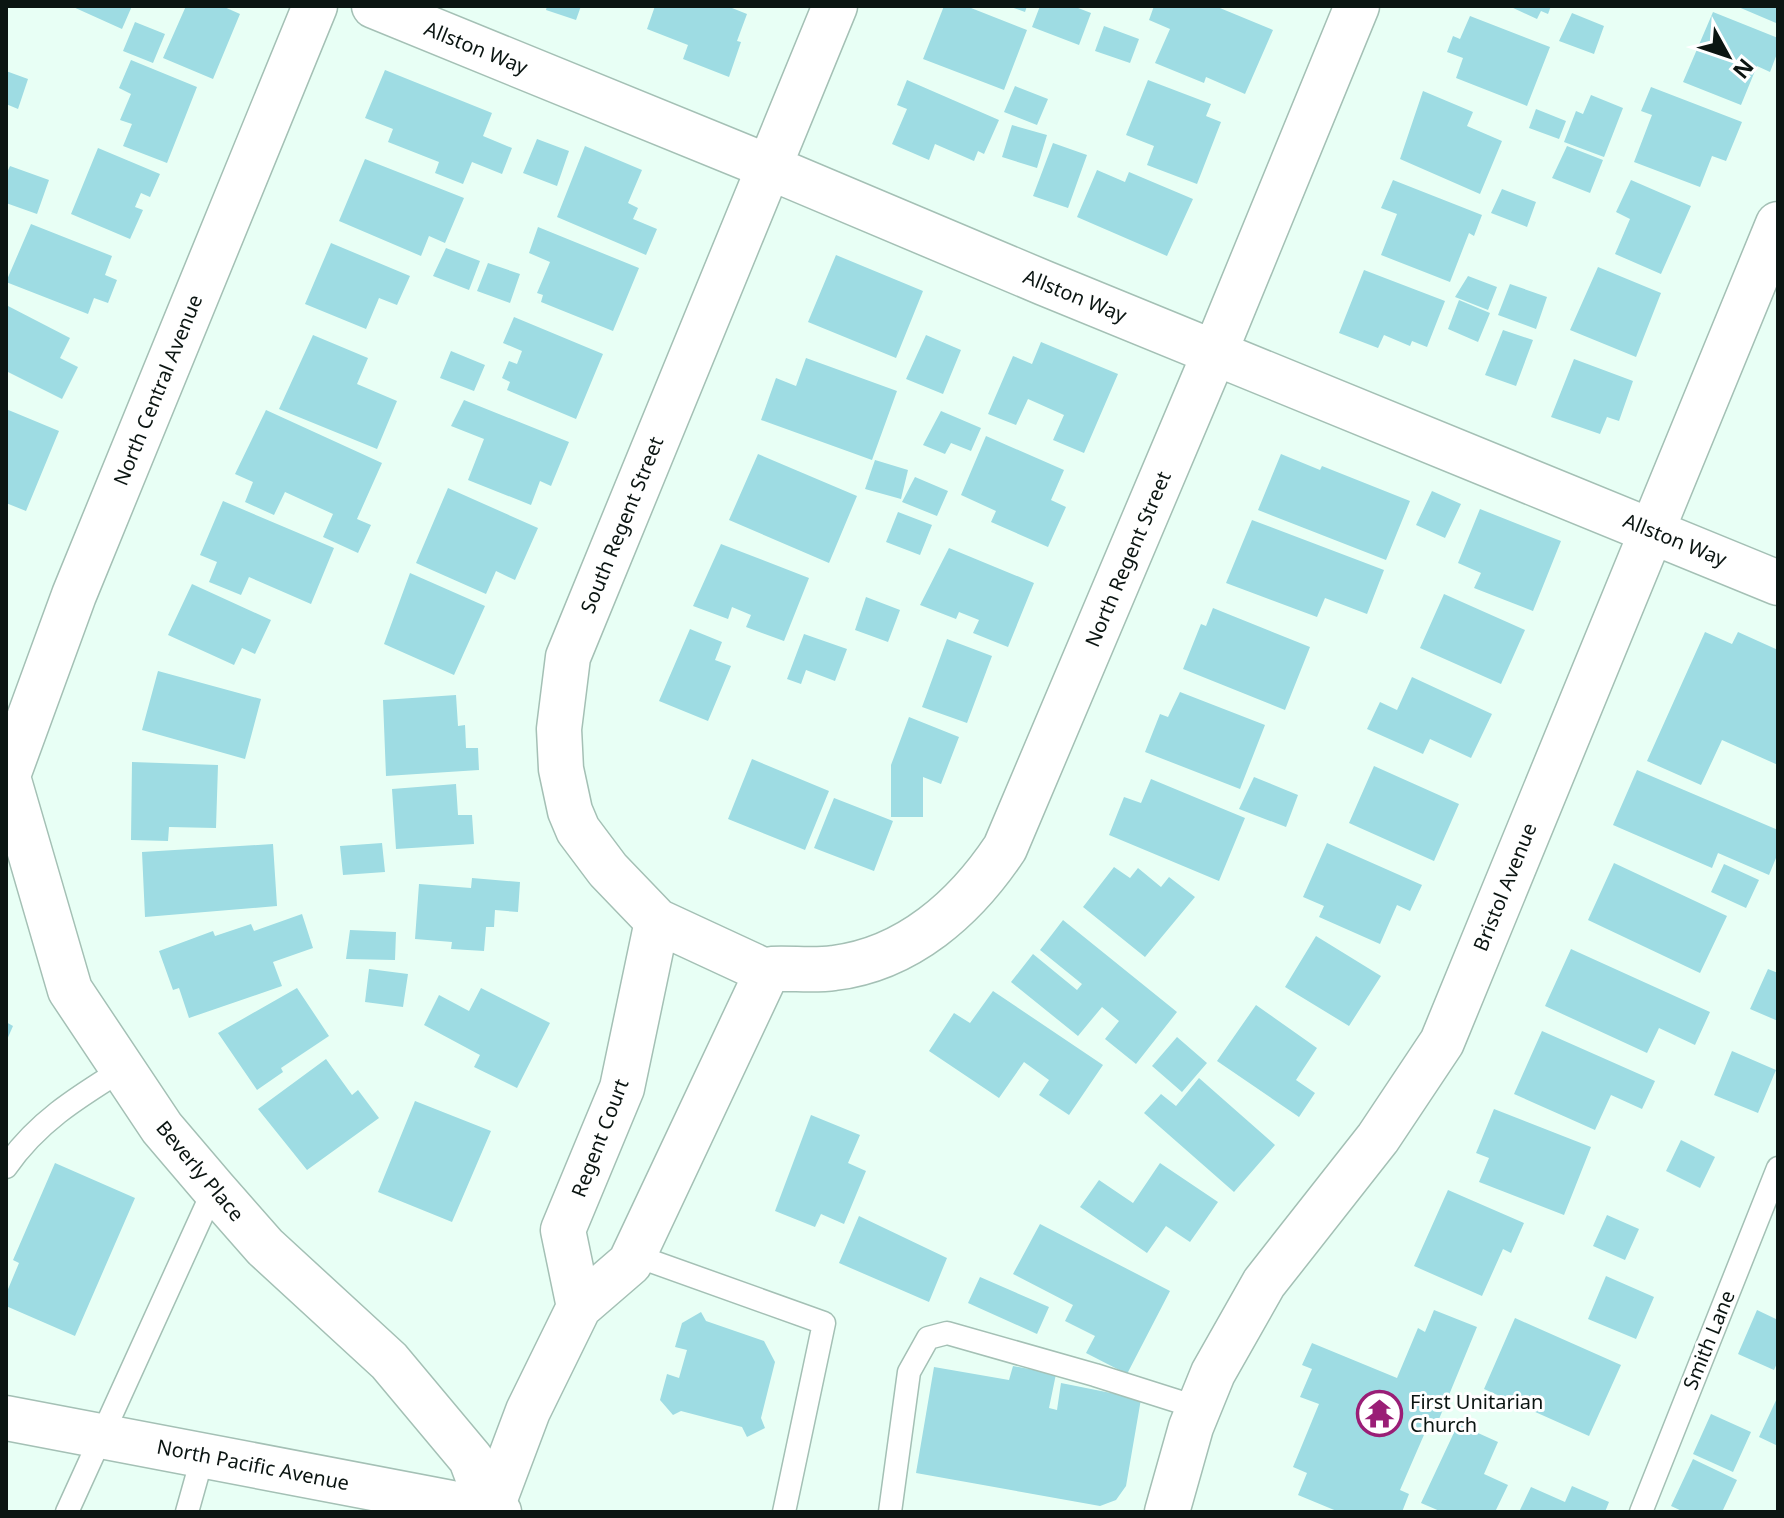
<svg xmlns="http://www.w3.org/2000/svg" width="1784" height="1518" font-family="'Noto Sans',sans-serif">
  <style>
    .building { fill: #9edce3 }
    .lines { fill: none; stroke-linecap: round; stroke-linejoin: round }
    .service-casing { stroke: #a4c0b5; stroke-width: 25 }
    .minor-casing { stroke: #a4c0b5; stroke-width: 47 }
    .tertiary-casing { stroke: #a4c0b5; stroke-width: 47 }
    .service { stroke: #fff; stroke-width: 22 }
    .minor { stroke: #fff; stroke-width: 44 }
    .tertiary { stroke: #fff; stroke-width: 44 }
    .labels { text-anchor: middle; stroke-width: 6; stroke-linejoin: round; paint-order: stroke }
    .street-label { font-size: 20px; fill: #0b1512; stroke: #fff }
    .poi-label { font-size: 20px; fill: #0b1512; stroke: #fff; text-anchor: start }
  </style>
  <rect width="100%" height="100%" fill="#e8fff5"/>
  <path class="building" d="M71 6H132L122 29Z
    M186 6H222L240 14 213 79 163 58Z
    M547 6H581L576 20 546 10Z
    M655 6H727L747 14 737 41 741 42 729 77 683 59 688 45 647 29Z
    M944 6H966L1027 30 1004 90 923 59Z
    M1008 6H1027L1025 12Z
    M1040 6H1073L1091 13 1079 45 1032 27Z
    M1154 6H1215L1273 30 1245 94 1206 77 1204 83 1155 63 1170 29 1149 20Z
    M1509 6H1551L1548 14 1541 11 1537 19Z
    M1736 6H1778V17L1776 23Z
    M1713 12 1778 38V51L1770 72 1757 66 1741 105 1683 82Z
    M1572 13 1604 26 1594 54 1559 41Z
    M1470 16 1550 47 1527 106 1456 78 1463 58 1447 52 1453 36 1460 39Z
    M135 22 165 34 153 63 123 51Z
    M1104 26 1139 39 1130 63 1095 51Z
    M131 60 197 87 167 163 123 146 132 124 120 120 131 94 119 88Z
    M385 70 492 113 483 136 512 148 502 174 472 162 463 184 435 173 439 162 388 142 393 129 365 118Z
    M6 71 28 79 18 109 6 104Z
    M907 80 999 120 984 154 978 151 974 161 935 144 929 160 892 144 907 109 897 105Z
    M1148 80 1211 104 1206 116 1221 122 1197 184 1147 165 1154 146 1126 135Z
    M1015 86 1048 99 1037 125 1004 112Z
    M1651 87 1742 122 1726 161 1712 156 1700 187 1634 162 1652 115 1641 111Z
    M1423 91 1473 112 1467 126 1502 141 1480 194 1400 159Z
    M1591 95 1623 108 1604 157 1564 142 1576 111 1583 114Z
    M1536 109 1566 121 1559 139 1529 128Z
    M1012 125 1047 135 1037 168 1002 157Z
    M537 139 569 151 557 186 523 173Z
    M1053 143 1087 155 1068 208 1033 196Z
    M585 146 642 170 628 203 638 208 633 219 657 229 646 255 557 217Z
    M1567 146 1603 160 1590 193 1552 178Z
    M98 148 160 174 150 197 141 193 135 207 143 210 130 239 71 214Z
    M365 159 464 198 445 243 429 236 421 256 339 221Z
    M10 166 49 180 37 214 6 203V175Z
    M1097 170 1125 182 1129 172 1193 199 1167 256 1077 217Z
    M1393 180 1482 215 1474 236 1469 233 1450 282 1381 255 1397 214 1381 208Z
    M1631 180 1691 206 1661 274 1615 254 1630 219 1616 212Z
    M1502 189 1536 202 1527 227 1491 213Z
    M31 224 112 256 105 275 117 280 108 303 94 298 88 314 6 282Z
    M538 227 639 268 613 331 541 302 543 295 537 293 550 262 529 253Z
    M331 243 410 276 397 305 379 298 366 329 305 304Z
    M446 248 480 261 469 290 433 276Z
    M836 255 923 291 896 358 808 322Z
    M488 263 520 274 510 303 477 291Z
    M1598 267 1661 293 1636 357 1570 330Z
    M1364 270 1445 301 1427 347 1412 341 1410 346 1384 335 1378 348 1339 333Z
    M1468 276 1497 287 1488 310 1455 297Z
    M1510 284 1547 297 1536 329 1498 315Z
    M1459 300 1490 313 1478 342 1448 329Z
    M8 306 70 338 60 358 78 367 62 399 6 371Z
    M514 317 603 354 576 419 507 390 510 382 502 378 509 361 517 364 522 351 503 343Z
    M1503 330 1533 340 1516 386 1485 375Z
    M313 335 368 358 357 384 397 401 377 449 279 409Z
    M926 335 961 350 943 394 906 379Z
    M1041 342 1118 374 1084 453 1053 440 1064 415 1028 399 1016 425 988 414 1013 356 1032 364Z
    M451 351 485 365 474 391 440 378Z
    M806 358 897 391 872 460 761 420 776 378 796 386Z
    M1574 359 1633 381 1619 421 1607 417 1600 434 1551 417Z
    M464 400 569 442 551 486 540 481 531 505 468 480 484 439 451 426Z
    M6 409 59 431 26 511 6 503Z
    M266 410 382 463 357 519 371 525 358 553 323 537 333 514 285 492 274 515 245 502 253 482 235 474Z
    M941 411 981 428 971 451 951 443 945 454 923 445Z
    M986 436 1064 470 1051 500 1066 507 1048 547 991 522 996 511 961 495Z
    M758 454 857 496 829 563 729 520Z
    M1281 454 1320 470 1322 466 1410 501 1386 560 1258 510Z
    M875 460 908 470 901 499 865 489Z
    M915 477 948 491 937 516 902 502Z
    M448 488 538 528 515 580 496 571 486 594 416 563Z
    M1432 491 1461 504 1445 538 1416 525Z
    M223 501 334 548 311 604 249 577 241 595 209 582 217 562 200 555Z
    M1480 509 1561 541 1533 611 1474 588 1481 573 1458 563Z
    M898 512 932 525 920 555 886 542Z
    M1252 520 1384 570 1367 614 1325 598 1317 617 1226 583Z
    M721 544 809 578 784 641 746 627 751 615 732 607 728 619 693 606Z
    M949 548 1034 583 1008 647 973 633 979 620 959 612 956 619 920 605Z
    M410 573 485 606 454 675 384 644Z
    M192 584 271 620 255 654 242 648 234 665 168 635Z
    M1444 594 1525 630 1501 684 1420 648Z
    M866 597 900 610 888 642 855 630Z
    M1213 608 1310 647 1285 710 1183 669 1201 624 1206 626Z
    M690 629 722 642 715 660 731 666 708 721 659 701Z
    M1705 632 1732 644 1738 632 1778 650V765L1722 740 1701 785 1647 761Z
    M804 634 847 649 835 681 806 670 801 684 787 679Z
    M947 639 992 656 967 723 922 707Z
    M158 671 261 699 245 759 142 730Z
    M1412 677 1492 714 1471 758 1430 739 1423 754 1367 729 1380 702 1397 710Z
    M1180 692 1265 725 1240 789 1145 752 1160 714 1168 717Z
    M456 695 458 726 465 725 466 748H478L479 770 386 776 383 700Z
    M909 717 959 737 941 784 923 777V817H891V765Z
    M752 759 829 791 805 850 728 819Z
    M132 762 218 765 216 828 169 827 168 841 131 840Z
    M1374 766 1459 804 1434 861 1349 823Z
    M1637 770 1778 830V853L1769 875 1718 853 1712 868 1613 825Z
    M1254 777 1298 795 1286 827 1239 809Z
    M1151 779 1245 818 1219 881 1109 835 1124 797 1141 803Z
    M456 784 458 815H472L474 844 396 849 392 789Z
    M834 798 893 821 874 871 814 848Z
    M382 843 385 872 343 875 340 846Z
    M1327 843 1422 885 1410 911 1397 905 1380 944 1319 917 1324 906 1303 897Z
    M273 844 277 906 145 917 142 852Z
    M1614 863 1727 916 1700 973 1588 920Z
    M1724 864 1759 880 1746 908 1711 892Z
    M1114 867 1130 878 1138 868 1161 887 1169 877 1195 897 1145 957 1083 907Z
    M472 878 520 882 518 912 495 910 494 927H486L484 951 451 949 452 942 415 939 419 884 471 888Z
    M302 914 313 948 273 962 282 986 189 1018 179 988 173 990 159 951 213 931 215 936 251 924 254 931Z
    M1063 920 1177 1012 1136 1064 1105 1039 1119 1021 1102 1007 1078 1036 1011 982 1033 954 1077 990 1082 984 1040 950Z
    M350 930 396 932 395 960 346 959Z
    M1316 936 1381 976 1349 1026 1285 987Z
    M1571 949 1710 1012 1695 1045 1659 1028 1647 1053 1545 1006Z
    M369 969 408 974 403 1007 365 1002Z
    M1768 969 1778 973V1021L1750 1009Z
    M297 988 329 1036 281 1068 283 1072 257 1090 218 1033Z
    M481 988 550 1023 517 1088 474 1067 480 1055 424 1025 439 995 469 1011Z
    M993 991 1103 1065 1069 1115 1039 1095 1049 1080 1024 1062 999 1098 929 1051 954 1013 970 1023Z
    M1256 1005 1317 1048 1296 1080 1315 1093 1299 1117 1217 1061Z
    M6 1022 13 1026 6 1042Z
    M1542 1031 1655 1081 1642 1109 1611 1095 1595 1130 1514 1094Z
    M1177 1037 1207 1063 1182 1092 1152 1066Z
    M1732 1051 1776 1070 1758 1113 1714 1095Z
    M326 1059 352 1095 358 1090 379 1118 307 1170 258 1109Z
    M1199 1078 1275 1145 1234 1192 1144 1113 1161 1094 1176 1106Z
    M415 1101 491 1131 452 1222 378 1192Z
    M1494 1109 1591 1147 1564 1215 1479 1182 1489 1158 1476 1153Z
    M811 1115 860 1135 848 1163 866 1171 844 1224 821 1214 815 1227 775 1211Z
    M1681 1140 1715 1157 1700 1188 1666 1171Z
    M55 1163 135 1198 75 1336 6 1306V1294L19 1263 13 1260Z
    M1160 1163 1218 1202 1190 1242 1166 1226 1147 1253 1080 1207 1099 1180 1133 1203Z
    M1448 1190 1524 1223 1511 1253 1503 1249 1482 1296 1414 1266Z
    M1607 1215 1639 1229 1625 1260 1593 1246Z
    M859 1216 947 1258 929 1302 839 1263Z
    M1040 1224 1170 1291 1127 1374 1086 1353 1095 1336 1065 1321 1073 1305 1013 1274Z
    M1606 1276 1654 1297 1636 1339 1588 1319Z
    M980 1277 1049 1307 1037 1334 968 1303Z
    M1434 1310 1477 1327 1437 1424 1430 1421 1400 1490 1409 1494 1402 1512H1339L1298 1495 1307 1473 1293 1467 1319 1404 1300 1397 1312 1369 1302 1365 1312 1343 1397 1378 1418 1328 1425 1332Z
    M1757 1310 1778 1320V1361L1774 1370 1738 1354Z
    M701 1312 706 1321 764 1341 775 1362 761 1418 765 1428 747 1437 742 1427 681 1411 673 1415 660 1400 667 1374 679 1378 687 1350 675 1347 682 1323Z
    M1515 1318 1621 1365 1589 1436 1484 1389Z
    M1013 1366 1056 1374 1049 1408 1057 1410 1061 1383 1141 1399 1126 1486 1116 1500 1100 1506 916 1473 934 1367 1009 1380Z
    M1778 1396V1446L1759 1437Z
    M1711 1414 1751 1432 1733 1472 1693 1454Z
    M1458 1424 1498 1442 1484 1474 1508 1485 1495 1512H1442L1421 1503Z
    M1693 1459 1737 1480 1722 1512H1684L1671 1506Z
    M1572 1486 1609 1502 1605 1512H1519L1531 1487 1565 1502Z"/>
  <g class="lines">
    <defs>
      <path id="service" d="M6 1167C37 1122 78 1097 123 1069
        M634 1255 824 1323 784 1512
        M67 1512 214 1189
        M187 1512 203 1455
        M890 1512 909 1372 928 1338 947 1333 1095 1375 1199 1408
        M1641 1512 1778 1168"/>
      <path id="minor" d="M374 6 769 167 1044 283 1778 583
        M8 777 70 990 162 1128 214 1189 265 1247 389 1361 471 1459 490 1510
        M6 781 74 595 315 6
        M657 921 622 1088 563 1230 579 1307 630 1263 767 972
        M767 972 772 969C792 968 814 971 834 968 908 959 965 908 1005 848L1215 352 1357 6
        M767 972 657 921 608 870 578 830 570 811 561 769 559 729 568 657 835 6
        M490 1512 528 1411 579 1307
        M1167 1512 1191 1427 1213 1373 1264 1283 1378 1138 1442 1042 1778 224"/>
      <path id="tertiary" d="M6 1418 499 1512"/>
    </defs>
    <use href="#service" class="service-casing"/>
    <use href="#minor" class="minor-casing"/>
    <use href="#tertiary" class="tertiary-casing"/>
    <use href="#service" class="service"/>
    <use href="#minor" class="minor"/>
    <use href="#tertiary" class="tertiary"/>
  </g>
  <defs>
    <symbol id="temple-ring" viewBox="-11 -11 22 22"><circle r="9.5" fill="#fff" stroke="#9a1e76" stroke-width="1.5"/><path d="M0-6L5-2H3V0L6.5 2.5H4V6H1.5V3h-3V6H-4V2.5H-6.5L-3 0V-2H-5Z" fill="#9a1e76"/></symbol>
  </defs>
  <g fill-rule="evenodd">
    <use href="#temple-ring" x="1354" y="1388" width="51" height="51"/>
  </g>
  <g class="labels">
    <g class="street-label">
      <text transform="translate(476 48) rotate(22)" y="7">Allston Way</text>
      <text transform="translate(1075 296) rotate(22)" y="7">Allston Way</text>
      <text transform="translate(158 390) rotate(-68)" y="7">North Central Avenue</text>
      <text transform="translate(622 525) rotate(-68)" y="7">South Regent Street</text>
      <text transform="translate(1675 540) rotate(22)" y="7">Allston Way</text>
      <text transform="translate(1128 559) rotate(-67)" y="7">North Regent Street</text>
      <text transform="translate(1505 887) rotate(-68)" y="7">Bristol Avenue</text>
      <text transform="translate(600 1138) rotate(-69)" y="7">Regent Court</text>
      <text transform="translate(200 1171) rotate(50)" y="7">Beverly Place</text>
      <text transform="translate(1709 1340) rotate(-68)" y="7">Smith Lane</text>
      <text transform="translate(253 1465) rotate(11)" y="7">North Pacific Avenue</text>
    </g>
    <g class="poi-label">
      <text x="1410" y="1409">First Unitarian<tspan x="1410" dy="23">Church</tspan></text>
    </g>
  </g>
  <rect width="1784" height="1518" fill="none" stroke="#0b1512" stroke-width="16"/>
  <g transform="translate(1728 56) rotate(130)" stroke="#ffffff" stroke-width="6" paint-order="stroke">
  <path d="M0-6L14 30L0 20L-14 30Z" fill="#0b1512"/>
  <text y="-12" font-size="22" font-weight="bold" text-anchor="middle" fill="#0b1512">N</text>
  </g>
</svg>
